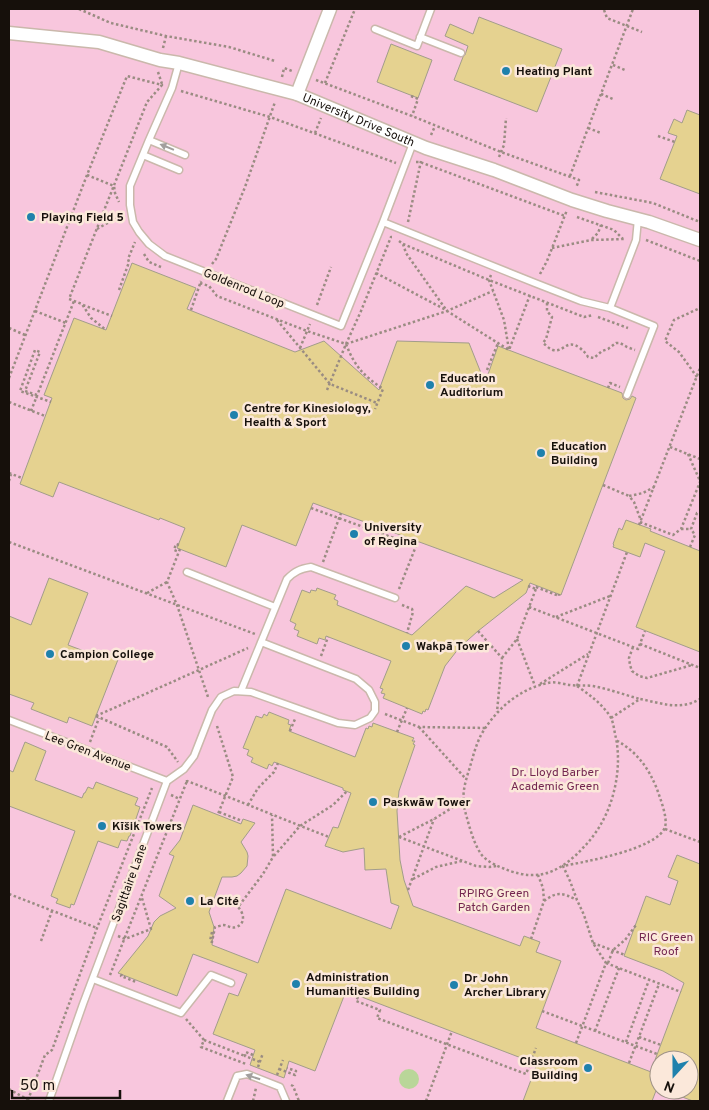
<svg xmlns="http://www.w3.org/2000/svg" width="709" height="1110" font-family="Overpass,sans-serif">
  <style>
    .green { fill: #f8c6dd; fill-rule: evenodd }
    .water { fill: #b9d699 }
    .building { fill: #e5d290; stroke: #a29d8a }
    .lines { fill: none; stroke-linecap: round; stroke-linejoin: round }
    .lane-casing { stroke: #cab8ab; stroke-width: 9 }
    .street-casing { stroke: #cab8ab; stroke-width: 15 }
    .path { stroke: #9a8c82; stroke-width: 2.5; stroke-dasharray: 2.5 2.5; stroke-linecap: butt }
    .lane { stroke: #fff; stroke-width: 6 }
    .street { stroke: #fff; stroke-width: 12 }
    .oneway { fill: #a29f9d }
    .poi-dot { fill: #1f81ac; stroke: #fbe8da; stroke-width: 2 }
    .labels { text-anchor: middle; stroke-width: 5; stroke-linejoin: round; paint-order: stroke }
    .poi-label { font-size: 12px; font-weight: bold; fill: #16100b; stroke: #fbe8da; text-anchor: start }
    .street-label { font-size: 12px; fill: #16100b; stroke: #fbe8da }
    .park-label { font-size: 12px; fill: #742751; stroke: #fbe8da }
  </style>
  <rect width="100%" height="100%" fill="#fbe8da"/>
  <path class="green" d="M9 9H700V1101H9ZM659 1060H689V1090H659Z"/>
  <path class="water" d="M399 1079a10 10 0 1 1 20 0a10 10 0 1 1-20 0Z"/>
  <path class="building" d="M479 17 562 49 537 112 454 80 463 57 465 55 468 46 445 36 450 24 473 34Z
    M391 44 432 60 418 98 377 82Z
    M687 110 700 115V194L660 179 677 136 668 133 674 119 682 123Z
    M132 263 196 288 187 309 295 352 324 341 379 390 397 341 469 343 485 383 498 346 622 393 623 398 626 400 630 399 632 396 636 398 561 595 530 583 526 593 478 631 459 648 445 666 428 710 426 709 425 712 423 711 422 714 383 698 385 694 381 693 383 689 380 688 391 661 326 636 325 640 319 638 317 644 297 636 299 631 294 629 296 624 290 621 302 590 310 593 311 590 316 591 317 588 336 595 334 599 338 601 337 605 412 635 466 586 494 598 523 580 313 503 296 546 242 525 226 567 177 548 185 528 160 518 159 520 59 482 53 497 20 484 52 398 44 395 74 318 106 330Z
    M626 520 651 529 650 531 700 551V652L636 627 665 551 645 543 640 557 613 547 614 545 613 544 619 528 622 530Z
    M49 578 88 593 68 645 100 657 102 651 119 657 92 726 69 717 67 723 31 709 34 703 9 694V616L31 625Z
    M269 712 289 720 288 724 291 725 289 731 355 757 366 728 368 729 369 726 372 727 373 723 414 738 412 741H415L413 744 415 745 399 791 397 811 400 860 404 880 413 906 520 946 524 936 540 942 536 952 561 961 536 1028 659 1075V1083L652 1101H523L537 1064 346 991 315 1071 289 1061 284 1078 250 1065 255 1050 213 1034 229 993 238 996 247 974 193 954 177 996 118 973 148 936 154 922 160 916 176 908 159 896 174 856 169 854 180 840 193 805 241 824 243 819 255 823 241 842 247 852 248 856 247 866 241 873 237 876 232 877H222L209 912 214 927 212 945 258 963 286 889 391 929 399 906 391 903 386 869 365 870 364 848 343 852 325 846 333 827 338 828 351 793 343 790V788L274 762 272 766 269 764 267 769 251 762 253 758 247 755 249 750 243 748 256 716 262 718 264 714 267 716Z
    M25 742 46 751 35 780 82 798 84 793H85L88 787 93 789 96 782 138 798 135 805 140 807 130 836H129L127 841 121 840 118 848 98 841 74 905 71 904 70 908 56 903 58 899 51 896 75 831 9 806V770L13 772Z
    M677 855 700 864V1101H693L666 1091V1090H689V1060H655L684 983 663 971 624 956 646 896 670 905 678 881 668 877Z"/>
  <g class="lines">
    <defs>
      <path id="lane" d="M375 29 417 46 431 9
        M420 37 461 53
        M179 63 172 88 149 140 130 186V205L133 222 139 232 149 244 165 256 341 326 383 222 413 143
        M149 140 185 155
        M143 155 179 170
        M383 222 535 283 581 301 610 308 654 326 627 395
        M610 308 636 240 638 219
        M187 572 275 607
        M241 691 287 579C295 571 300 569 311 567L395 598
        M9 720 167 781
        M93 979 181 1013 211 975 231 983
        M49 1101 83 1004 167 781 184 769 194 756 212 710 221 697 234 691 251 692 338 723 355 725 370 718 375 711V702L369 690 356 679 261 642
        M227 1101 237 1076 247 1074 280 1087 286 1101"/>
      <g id="street">
        <path id="s1" d="M9 33 99 42 160 60 179 63 297 94 426 148 494 170 572 200 607 211 649 222 700 240"/>
        <path d="M297 94 330 9"/>
      </g>
    </defs>
    <use href="#lane" class="lane-casing"/>
    <use href="#street" class="street-casing"/>
    <path class="path" d="M79 9 111 23 166 36 229 47 275 61
      M604 10 607 18 642 32
      M163 48 166 36
      M613 65 625 70
      M158 72 162 84
      M282 77 284 68 292 71
      M316 80 412 116 501 152 579 180 576 188
      M325 83 355 9
      M181 91 270 117 396 163
      M601 94 613 99
      M411 96 418 99 412 116
      M588 128 601 133
      M315 133 321 118
      M431 135 435 126
      M658 136 675 142
      M499 157 504 145 506 118
      M416 162H420L565 216
      M87 175 114 186 115 193 119 202
      M570 176 633 9
      M595 192 653 203 700 222
      M577 217 614 230 623 239
      M408 222 421 161
      M97 229 118 217 120 212
      M592 239 598 233 601 225
      M646 240 700 261
      M399 241 403 244 489 280 584 317 593 315
      M403 244 406 253 413 263 447 311 509 350
      M552 248 591 240 625 239
      M144 254 149 262 161 267
      M212 264 216 259 245 187 275 102
      M376 273 446 310
      M540 274 547 261 567 210
      M491 275 489 280 504 320 509 350 530 295
      M200 283 209 286 217 296 307 331 346 344C355 367 363 375 383 389L375 409
      M119 290 129 262 128 259 135 242
      M547 303V311L552 317 546 339 543 343C546 345 549 349 553 350 564 353 566 338 580 348 583 351 586 353 588 357L594 358 602 351 608 349 616 343H620L627 347 635 350
      M83 305 112 316
      M317 305 331 267
      M191 310 201 281
      M35 311 66 323
      M598 317 628 328
      M277 320 330 384 377 403
      M9 328 25 335
      M346 344 361 311 391 237H392
      M300 348 310 324
      M487 370 498 343
      M697 377 679 352 665 341 674 320 700 308
      M9 378 87 175 127 76 162 85 147 102 69 299 82 304 91 318 106 330
      M608 388 610 383 620 387
      M327 390 346 344 447 311 493 291
      M37 395 25 391 40 352 35 350 20 391 51 402
      M9 402 45 416
      M31 411 74 301
      M670 447 700 459
      M688 454 700 481
      M9 473 22 478
      M9 481 11 474
      M603 485 629 496
      M311 508 416 546
      M640 518 634 502 629 496 643 493 654 487
      M640 522 673 535 681 529 700 482
      M639 525 700 368
      M681 529H691
      M9 542 255 634
      M179 545 176 544 174 550 179 552
      M690 547 695 535 691 529 697 513 700 512
      M180 549 167 582 177 605 208 697
      M323 562 341 513
      M528 586 536 589
      M536 587 559 596V594
      M399 589 418 541
      M147 593 167 582
      M402 605 412 609 413 612 407 633
      M529 607 638 649 645 631
      M556 617 610 596
      M478 631 502 658 497 712
      M517 639 535 686
      M640 644 700 668
      M633 647 629 658 630 665 632 671 639 676 647 678 692 665
      M321 656 328 637
      M502 658 517 639 537 586
      M540 684 588 654
      M577 686C590 695 601 703 610 716 614 723 614 731 616 738 622 769 614 806 596 832 590 841 583 848 576 855 555 874 537 880 510 871 500 867 488 863 481 854 473 842 469 825 465 811 461 796 465 782 470 767 473 756 476 745 481 735 496 709 519 689 548 683 554 681 563 684 570 685 578 686 585 685 593 686 609 689 625 695 640 699
      M577 686 627 552
      M385 714 419 727 486 728
      M96 716 167 747 178 762
      M96 716 248 648
      M611 718 640 699C661 703 680 711 700 699
      M217 726 233 777 218 814
      M419 727 466 779
      M290 731 295 719
      M397 732 407 708
      M90 742 99 718
      M187 780V781C235 799 282 819 329 837
      M171 795 180 799
      M248 805 258 788 274 772 278 763
      M219 812 242 821
      M665 829 700 842
      M399 837 476 866 489 867 497 866
      M399 837 434 819 463 801
      M274 856 300 826 333 805 347 791
      M413 879 436 867 462 861
      M408 890 434 819
      M9 894 97 928
      M544 901C557 891 563 893 577 900
      M212 932 210 941 212 942 215 927C216 927 223 925 223 925 228 925 231 929 236 927 246 924 244 913 238 907L263 874 273 857 272 815
      M118 936 125 939 151 929 142 898
      M531 939 544 901 543 888 538 875
      M41 941 52 911
      M593 943 625 955
      M606 963 681 992
      M608 963 613 950 625 940 636 925
      M122 974 121 976 136 982
      M110 975 187 781
      M358 997 356 1001 380 1010 377 1018 526 1074 536 1048
      M542 1011 657 1054
      M186 1019 204 1040 201 1047 246 1064
      M595 1031 619 968
      M639 1037 661 1045
      M204 1040 245 1056
      M626 1042 649 980
      M576 1043 606 963 593 943 584 915 577 900 570 881 563 866C584 862 658 849 665 827 668 818 660 798 657 789 648 767 637 752 616 740
      M253 1055 246 1052 245 1056 260 1062
      M629 1063 659 984
      M258 1067 263 1053
      M279 1069 295 1075 296 1071 287 1068
      M277 1075 283 1060
      M291 1085 293 1086 299 1101
      M9 1089 30 1101
      M28 1100 45 1055 52 1050 97 928 152 788
      M253 1101 256 1088
      M426 1101 452 1031"/>
    <use href="#lane" class="lane"/>
    <use href="#street" class="street"/>
  </g>
  <defs><path id="oneway-solid" d="M-6-.8H1V-3.2L6.5 0L1 3.2V.8H-6Z" transform="scale(1.25)"/></defs>
  <g class="oneway">
    <use href="#oneway-solid" transform="translate(167 147) rotate(-158)"/>
    <use href="#oneway-solid" transform="translate(253 1077) rotate(-162)"/>
  </g>
  <g class="poi-dot">
    <circle cx="506" cy="71" r="5"/>
    <circle cx="31" cy="217" r="5"/>
    <circle cx="430" cy="385" r="5"/>
    <circle cx="234" cy="415" r="5"/>
    <circle cx="541" cy="453" r="5"/>
    <circle cx="354" cy="534" r="5"/>
    <circle cx="406" cy="646" r="5"/>
    <circle cx="50" cy="654" r="5"/>
    <circle cx="373" cy="802" r="5"/>
    <circle cx="102" cy="826" r="5"/>
    <circle cx="190" cy="901" r="5"/>
    <circle cx="296" cy="984" r="5"/>
    <circle cx="454" cy="985" r="5"/>
    <circle cx="588" cy="1068" r="5"/>
  </g>
  <g class="labels">
    <g class="poi-label">
      <text x="516" y="75">Heating Plant</text>
      <text x="41" y="221">Playing Field 5</text>
      <text x="440" y="382">Education<tspan x="440" dy="14">Auditorium</tspan></text>
      <text x="244" y="412">Centre for Kinesiology,<tspan x="244" dy="14">Health &amp; Sport</tspan></text>
      <text x="551" y="450">Education<tspan x="551" dy="14">Building</tspan></text>
      <text x="364" y="531">University<tspan x="364" dy="14">of Regina</tspan></text>
      <text x="416" y="650">Wakpā Tower</text>
      <text x="60" y="658">Campion College</text>
      <text x="383" y="806">Paskwāw Tower</text>
      <text x="112" y="830">Kīšik Towers</text>
      <text x="200" y="905">La Cité</text>
      <text x="306" y="981">Administration<tspan x="306" dy="14">Humanities Building</tspan></text>
      <text x="464" y="982">Dr John<tspan x="464" dy="14">Archer Library</tspan></text>
      <text x="578" y="1065" text-anchor="end">Classroom<tspan x="578" dy="14">Building</tspan></text>
    </g>
    <g class="street-label">
      <text dy="4" stroke="none"><textPath href="#s1" startOffset="362">University Drive South</textPath></text>
      <text transform="translate(244 288) rotate(22)" y="4">Goldenrod Loop</text>
      <text transform="translate(88 751) rotate(21)" y="4">Lee Gren Avenue</text>
      <text transform="translate(129 883) rotate(-70)" y="4">Sagittaire Lane</text>
    </g>
    <g class="park-label">
      <text x="555" y="776">Dr. Lloyd Barber<tspan x="555" dy="14">Academic Green</tspan></text>
      <text x="494" y="897">RPIRG Green<tspan x="494" dy="14">Patch Garden</tspan></text>
      <text x="666" y="941">RIC Green<tspan x="666" dy="14">Roof</tspan></text>
    </g>
  </g>
  <rect width="709" height="1110" fill="none" stroke="#16100b" stroke-width="20"/>
  <g transform="translate(674 1075) rotate(201)"><circle r="24" fill="#fbe8da" stroke="#9f9287"/>
  <path d="M0-4L9 19L0 12L-9 19Z" fill="#1f81ac"/>
  <text y="-8" font-size="14" font-weight="bold" text-anchor="middle" fill="#16100b">N</text>
  </g>
  <path d="M12 1090v8h108v-8" fill="none" stroke="#16100b" stroke-width="2.5"/>
  <text x="20" y="1090" font-size="15" fill="#16100b" stroke="#fbe8da" stroke-width="4" paint-order="stroke">50 m</text>
</svg>
